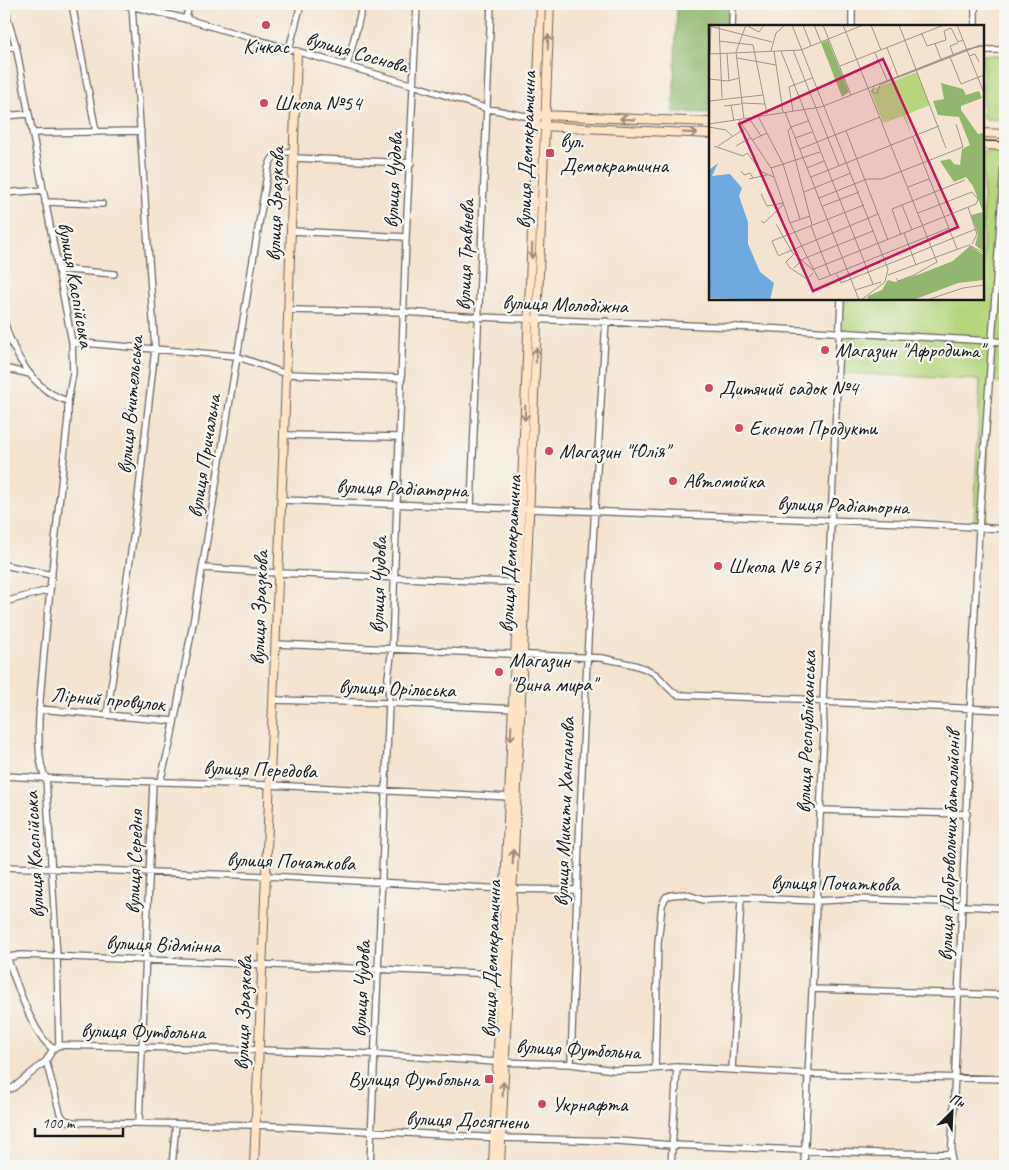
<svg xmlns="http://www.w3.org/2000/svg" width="1009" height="1170" font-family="Caveat,sans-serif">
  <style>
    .green { fill: #b6d67e; stroke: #69794d }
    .forest { fill: #90b76d; stroke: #566a44 }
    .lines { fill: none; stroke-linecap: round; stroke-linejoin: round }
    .street-casing { stroke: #68625b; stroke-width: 8 }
    .secondary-casing { stroke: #68625b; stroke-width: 10 }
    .street { stroke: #fff; stroke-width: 5.5 }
    .secondary { stroke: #ffe4c6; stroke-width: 8 }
    .tram { stroke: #1c1c1c; stroke-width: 1 }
    .oneway { stroke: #998a7a }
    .poi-dot { fill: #d1495b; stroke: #f6f6f2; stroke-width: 2 }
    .labels { text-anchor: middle; stroke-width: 4.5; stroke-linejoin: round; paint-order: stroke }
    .poi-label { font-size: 21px; fill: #1c1c1c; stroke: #f6f6f2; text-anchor: start }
    .street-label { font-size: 21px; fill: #1c1c1c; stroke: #f6f6f2 }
    .inset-road { fill: none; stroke: #9e9487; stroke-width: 1 }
    .view { fill: #c2185b; fill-opacity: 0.15; stroke: #c2185b; stroke-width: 2.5 }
    .inset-edge { fill: none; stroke: #1c1c1c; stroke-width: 2.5 }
  </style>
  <rect width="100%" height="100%" fill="#f6f6f2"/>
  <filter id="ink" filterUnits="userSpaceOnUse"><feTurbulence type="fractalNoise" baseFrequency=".02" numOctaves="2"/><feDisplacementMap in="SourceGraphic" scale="10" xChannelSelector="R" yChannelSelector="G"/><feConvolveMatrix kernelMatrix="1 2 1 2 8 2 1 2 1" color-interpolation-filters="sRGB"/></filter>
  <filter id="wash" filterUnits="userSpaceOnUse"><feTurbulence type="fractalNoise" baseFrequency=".0096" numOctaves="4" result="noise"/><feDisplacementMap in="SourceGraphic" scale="20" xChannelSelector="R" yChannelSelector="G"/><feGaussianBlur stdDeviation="1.12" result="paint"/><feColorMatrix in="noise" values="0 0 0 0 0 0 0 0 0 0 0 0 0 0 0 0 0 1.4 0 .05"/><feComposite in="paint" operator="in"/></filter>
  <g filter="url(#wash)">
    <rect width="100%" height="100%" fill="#f4e4cf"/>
    <path class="green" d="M983 55H1005V120L983 119Z
      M983 152 1005 153V382H991L985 523 974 522 980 380 842 373 845 299H983Z"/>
    <path class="forest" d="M677 4H729V26H710L709 113 673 112Z"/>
  </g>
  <g filter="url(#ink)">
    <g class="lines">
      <defs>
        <path id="street" d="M5 4 7 17 16 46 72 342 73 373 68 401V418C60 496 51 575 44 653 42 681 32 756 46 778L57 957 59 1045
          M72 4 96 132
          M122 4 186 19 413 85 485 108 525 116 537 115
          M186 19 189 4
          M732 26 733 4
          M852 26V4
          M975 26V4
          M4 48 16 46
          M289 49 301 4
          M983 50H1005
          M347 66 363 4
          M4 116 28 114
          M33 133 141 131
          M294 158 411 163
          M4 193 43 190
          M45 202 102 204
          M291 231 406 237
          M58 269 114 274
          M288 310 404 312 479 317 762 328 992 341 1005 150
          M4 321C13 353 33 391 68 401
          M72 342 236 356 286 374 402 378
          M4 368 30 374
          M284 435 399 437
          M281 500 907 523 1005 529
          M471 506 491 4
          M4 565 52 575
          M203 568 278 573 526 583
          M4 602 49 590
          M275 644 602 658C619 662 640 664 655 674 664 681 668 690 678 695L800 699 823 702 1005 710
          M273 700 389 703 516 709
          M39 709 174 721
          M107 715 134 532 155 349 132 6
          M4 776 61 779 269 785 511 797
          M160 782 170 744 194 618 268 169C272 153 280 151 294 152
          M819 810 967 814
          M4 867 266 876 504 889 577 890
          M4 950C15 976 30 1032 53 1049
          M4 958 21 955 500 974
          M813 989 1005 995
          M59 1045 53 1049 46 1061 60 1113 64 1120 72 1122 256 1125 501 1138 618 1141 672 1145 878 1153 951 1154
          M59 1045 259 1050 374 1054 496 1062 571 1064 614 1070H638L677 1067 808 1074 1005 1079
          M571 1064C579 816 590 569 606 321
          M655 1068 658 943 662 905 666 897 671 895 685 894 703 900 751 898 817 901 854 899 944 902 963 906 1005 908
          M732 1070 741 898
          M4 1090 13 1088 46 1061
          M139 1123 153 782
          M172 1166 176 1124
          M370 1166 389 703 388 677 392 649 406 237 417 4
          M671 1166 677 1067
          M804 1166 824 730 823 702 841 299
          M951 1166 972 670 979 528 992 341 1005 342"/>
        <path id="secondary" d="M542 115 710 122
          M541 126 710 134
          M983 133 1005 134
          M983 145 1005 146
          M254 1166 284 435 297 52
          M493 1166C510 779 527 391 541 4
          M500 1166 529 518 550 4"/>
      </defs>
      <use href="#street" class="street-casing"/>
      <use href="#secondary" class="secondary-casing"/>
      <use href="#street" class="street"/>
      <use href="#secondary" class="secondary"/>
      <path class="tram" d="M983 141 1005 142"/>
    </g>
    <defs><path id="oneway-shaft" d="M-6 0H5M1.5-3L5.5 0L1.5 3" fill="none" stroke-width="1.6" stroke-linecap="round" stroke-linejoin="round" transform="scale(1.25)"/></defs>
    <g class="oneway">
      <use href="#oneway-shaft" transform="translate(548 42) rotate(-88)"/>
      <use href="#oneway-shaft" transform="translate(627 119) rotate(-177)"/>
      <use href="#oneway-shaft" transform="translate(690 133) rotate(3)"/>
      <use href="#oneway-shaft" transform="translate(532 251) rotate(92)"/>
      <use href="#oneway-shaft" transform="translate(536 355) rotate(-88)"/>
      <use href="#oneway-shaft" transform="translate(525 413) rotate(92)"/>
      <use href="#oneway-shaft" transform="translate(511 733) rotate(93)"/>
      <use href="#oneway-shaft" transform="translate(513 857) rotate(-87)"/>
      <use href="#oneway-shaft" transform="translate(503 1089) rotate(-87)"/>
    </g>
  </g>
  <g class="poi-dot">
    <circle cx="266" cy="25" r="5"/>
    <circle cx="264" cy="103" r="5"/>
    <rect x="545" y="148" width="10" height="10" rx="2.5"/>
    <circle cx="825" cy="350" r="5"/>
    <circle cx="709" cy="388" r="5"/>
    <circle cx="739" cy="428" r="5"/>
    <circle cx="549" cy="451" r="5"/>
    <circle cx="673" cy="481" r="5"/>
    <circle cx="718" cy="566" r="5"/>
    <circle cx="499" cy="672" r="5"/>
    <rect x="484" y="1074" width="10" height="10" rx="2.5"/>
    <circle cx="542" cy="1104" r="5"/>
  </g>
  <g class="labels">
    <g class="poi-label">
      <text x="266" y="53" text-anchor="middle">Кічкас</text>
      <text x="274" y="110">Школа №54</text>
      <text x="560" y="148">вул.<tspan x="560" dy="24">Демократична</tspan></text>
      <text x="835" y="357">Магазин "Афродита"</text>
      <text x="719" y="395">Дитячий садок №4</text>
      <text x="749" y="435">Економ Продукти</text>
      <text x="559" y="458">Магазин "Юлія"</text>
      <text x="683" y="488">Автомойка</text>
      <text x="728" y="573">Школа № 67</text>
      <text x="509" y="667">Магазин<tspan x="509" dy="24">"Вина мира"</tspan></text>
      <text x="479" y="1086" text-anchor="end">Вулиця Футбольна</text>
      <text x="552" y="1111">Укрнафта</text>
    </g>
    <g class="street-label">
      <text transform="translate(357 52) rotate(16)" y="7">вулиця Соснова</text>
      <text transform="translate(526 150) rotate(-88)" y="7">вулиця Демократична</text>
      <text transform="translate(393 180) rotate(-87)" y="7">вулиця Чудова</text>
      <text transform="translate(275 204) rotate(-88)" y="7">вулиця Зразкова</text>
      <text transform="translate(465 255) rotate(-88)" y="7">вулиця Травнева</text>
      <text transform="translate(76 285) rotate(80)" y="7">вулиця Каспійська</text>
      <text transform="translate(565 304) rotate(2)" y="7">вулиця Молодіжна</text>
      <text transform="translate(130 405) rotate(-85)" y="7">вулиця Вчительська</text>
      <text transform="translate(204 456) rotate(-81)" y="7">вулиця Причальна</text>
      <text transform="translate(402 488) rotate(2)" y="7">вулиця Радіаторна</text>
      <text transform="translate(843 505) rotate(2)" y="7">вулиця Радіаторна</text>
      <text transform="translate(510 554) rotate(-87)" y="7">вулиця Демократична</text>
      <text transform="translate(378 585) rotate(-88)" y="7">вулиця Чудова</text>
      <text transform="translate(259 608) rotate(-88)" y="7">вулиця Зразкова</text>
      <text transform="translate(397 688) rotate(2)" y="7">вулиця Орільська</text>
      <text transform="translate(108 699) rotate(5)" y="7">Лірний провулок</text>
      <text transform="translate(806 732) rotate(-88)" y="7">вулиця Республіканська</text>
      <text transform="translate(260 769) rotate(2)" y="7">вулиця Передова</text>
      <text transform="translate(564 812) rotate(-88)" y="7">вулиця Микити Ханганова</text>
      <text transform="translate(949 846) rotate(-88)" y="7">вулиця Добровольчих батальйонів</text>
      <text transform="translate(34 855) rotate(-93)" y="7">вулиця Каспійська</text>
      <text transform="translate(291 861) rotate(2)" y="7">вулиця Початкова</text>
      <text transform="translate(134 862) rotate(-88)" y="7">вулиця Середня</text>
      <text transform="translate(835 883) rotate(1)" y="7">вулиця Початкова</text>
      <text transform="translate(163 944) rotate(2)" y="7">вулиця Відмінна</text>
      <text transform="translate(491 959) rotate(-88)" y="7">вулиця Демократична</text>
      <text transform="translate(361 989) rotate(-87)" y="7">вулиця Чудова</text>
      <text transform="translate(243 1013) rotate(-88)" y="7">вулиця Зразкова</text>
      <text transform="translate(143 1031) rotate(1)" y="7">вулиця Футбольна</text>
      <text transform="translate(578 1049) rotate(3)" y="7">вулиця Футбольна</text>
      <text transform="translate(467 1120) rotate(2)" y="7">вулиця Досягнень</text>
    </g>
  </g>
  <g transform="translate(709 25)">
    <rect width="275" height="275" fill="#f4e4cf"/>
    <path d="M208 47 221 80 196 90 203 111 194 91 174 98 161 65Z" fill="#b6d67e"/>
    <path d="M119 15 140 67 133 72 112 18ZM232 58 254 64 257 70 270 66 273 73 252 81V85L269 109 275 108V227L266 220 269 209 262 190 274 187 264 161 257 152 245 157 231 136 241 134 245 139 251 140 253 124 261 120 250 92 229 90 224 76 235 74ZM261 221 275 230V255L249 258 204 275H158L159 271 173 265 179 255 186 257 211 249 244 236Z" fill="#90b76d"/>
    <path d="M9 138 3 151 21 149 33 163 30 171 39 197V219L51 247 65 258 61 275 0 273V145Z" fill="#6eaadf"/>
    <path class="inset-road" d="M10 0 13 73M37 0 50 7 55 0M83 0 179 244 176 257 152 275M94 0 102 21M105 0 112 17M114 0 142 70M134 0 228 237 205 250 189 256 187 253M162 0 172 25M190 0 237 123M248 0 275 68M0 1 63 17M213 9 218 21 237 15 235 6 242 3 249 17 254 15M10 16 44 20 58 89M226 19 232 34M275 21 271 20 165 61 163 67 168 69 171 60 180 56 270 21 275 22M178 23 189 51M84 25 130 141M62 26 67 8 76 0M65 26 74 87M72 26 164 259M166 28 178 55M0 29 92 25 154 0M1 29 2 1M18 29 20 56M244 29 241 21 249 18M260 31 266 29 270 37M241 32 252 59 275 50M28 33 67 40M131 41 235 0M0 54 19 56 30 53M0 76 54 70M32 78 56 79M22 80 25 96M15 81 32 79M84 86 80 62 103 53M76 87 150 275M49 91 74 139 91 194M40 93 52 111M35 94 27 27 37 0M30 95 62 143 81 198 110 255 240 203M0 99 112 82 258 24 275 21M0 102 17 105 23 111M82 102 79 106 103 200M82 102 99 96M137 106 179 215M204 112 248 224M86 113 103 107M43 115 58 108M5 121 34 131 38 128 53 147 65 152M9 121 35 104M27 121 41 113M91 124 171 92M62 143 111 127M98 143 115 136M32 146 35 150 41 148 44 153M102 152 230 101M40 154 58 150M199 162 220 154M95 167 142 148M52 169 58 181 74 178M110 173 158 154H173L254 122 247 99M193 180 203 205M114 181 150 167M259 182 268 209 263 219M52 196 55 198 74 180M81 198 101 191M67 199 83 227 104 245M102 201 121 250M195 208 207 240M192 210 183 184 256 155M85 229 77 237 81 243 98 254 104 248M69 230 63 216 155 180M69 231 169 189M85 243 94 234 164 206M105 244 267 179 269 174 263 167 209 188M127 248 132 258 267 204M179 250 260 220 275 228M146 265 172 257M218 275 254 263 275 260"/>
    <path class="view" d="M174 34 249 202 104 266 30 99Z"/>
    <rect width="275" height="275" class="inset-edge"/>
  </g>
  <rect width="1009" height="1170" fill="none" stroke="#f6f6f2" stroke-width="20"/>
  <g transform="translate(952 1112) rotate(24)" stroke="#f6f6f2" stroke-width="4" paint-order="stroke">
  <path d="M0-4L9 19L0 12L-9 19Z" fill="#1c1c1c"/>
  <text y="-8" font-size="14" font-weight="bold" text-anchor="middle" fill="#1c1c1c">Пн</text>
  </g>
  <path d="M35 1128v8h88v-8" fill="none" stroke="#1c1c1c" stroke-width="2.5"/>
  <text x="42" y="1128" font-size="15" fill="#1c1c1c" stroke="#f6f6f2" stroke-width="4" paint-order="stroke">100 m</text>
</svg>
